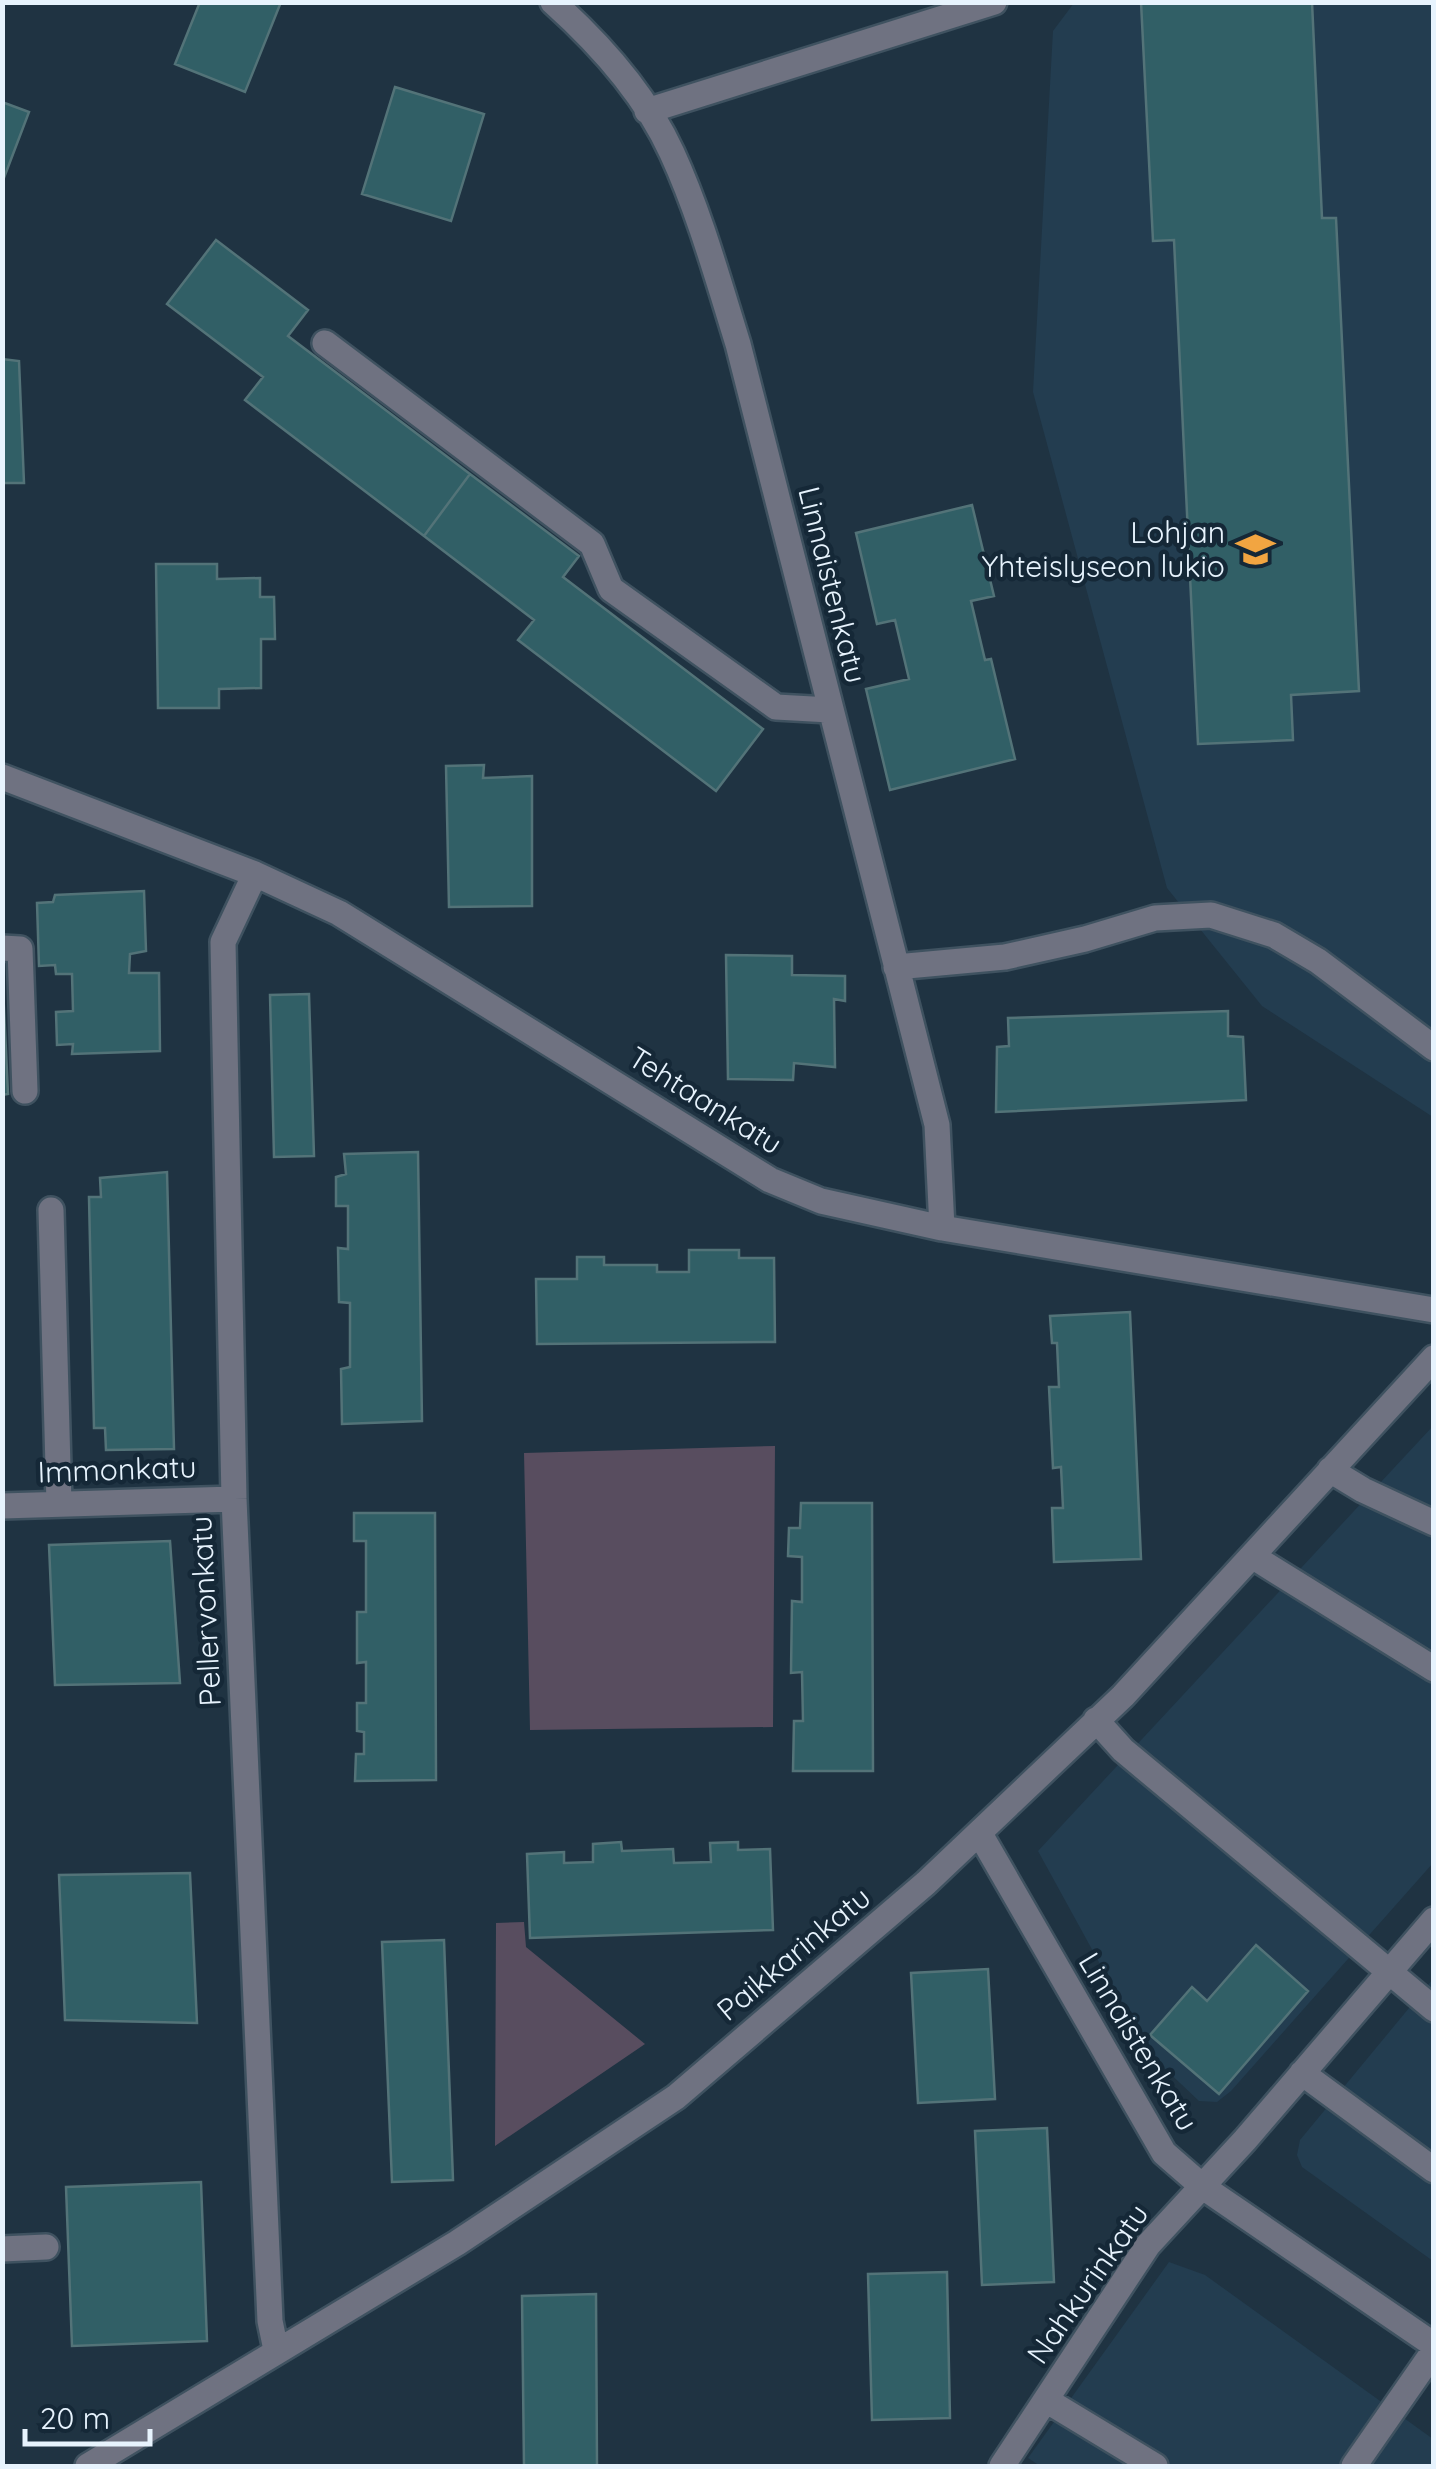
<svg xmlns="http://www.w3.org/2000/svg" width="1436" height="2469" font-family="Quicksand,sans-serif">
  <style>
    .built { fill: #233d50 }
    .green { fill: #584d5f }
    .building { fill: #315f66; stroke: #537378; stroke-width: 2.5 }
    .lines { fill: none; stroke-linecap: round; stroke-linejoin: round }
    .minor-casing { stroke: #3f5260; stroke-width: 30 }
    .minor { stroke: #6f7281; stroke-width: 25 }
    .labels { text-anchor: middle; stroke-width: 9; stroke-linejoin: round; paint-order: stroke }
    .poi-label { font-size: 30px; fill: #e7f3fd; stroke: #152837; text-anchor: end }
    .street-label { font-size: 30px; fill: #e7f3fd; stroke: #152837 }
  </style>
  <rect width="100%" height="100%" fill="#1f3342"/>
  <path class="built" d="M1074 3H1433V1117L1262 1006 1167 888 1033 392 1053 31Z
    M1433 1426V1863L1231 2091 1217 2102 1199 2101 1161 2065 1139 2035 1038 1851Z
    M1433 1979V2261L1302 2167 1297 2155 1300 2140Z
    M1169 2262 1205 2275 1433 2439V2466H1040L1028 2458Z"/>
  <path class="green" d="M775 1446 773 1727 530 1730 524 1453Z
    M524 1922 526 1947 645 2044 495 2146 496 1923Z"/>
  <path class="building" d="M200 2H281L245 92 175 64Z
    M1141 2H1312L1322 218H1336L1359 691 1291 695 1293 740 1198 744 1174 240 1153 241Z
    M395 87 484 114 451 221 362 194Z
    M2 102 29 112 2 183Z
    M216 240 308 310 288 336 470 474 424 536 245 400 263 377 167 304Z
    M2 359 19 361 24 483H2Z
    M470 474 579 556 563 577 763 729 716 791 518 640 534 620 424 536Z
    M972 505 994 596 971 601 985 660 991 659 1015 759 890 790 866 689 909 679 895 620 877 624 856 533Z
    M156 564H217V579L260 578V597H274L275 639H261V688L219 689V708H158Z
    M484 765 483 778 532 776V906L449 907 446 766Z
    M144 891 146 951 130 954 129 973H159L160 1051 72 1054 73 1044 57 1045 56 1012 73 1011 72 974H56L55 965 39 966 37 903 53 902 55 895Z
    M726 955 792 956V975L845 976V1001L834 999 835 1067 794 1063 793 1080 728 1079Z
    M2 966 8 1094 2 1095Z
    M309 994 314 1156 274 1157 270 995Z
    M1228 1011V1036L1243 1037 1246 1100 996 1112 997 1047 1009 1046 1008 1018Z
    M418 1152 422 1421 342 1424 341 1369 350 1367V1303L339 1302 338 1248 348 1249V1206H336V1177L346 1174 344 1154Z
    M167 1172 174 1449 106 1450 105 1428H94L89 1197H101L100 1178Z
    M689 1250H739V1258H774L775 1342 537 1344 536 1279H577V1257H604V1265H657V1272H689Z
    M1130 1312 1141 1559 1054 1562 1052 1508H1063L1061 1467 1053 1468 1049 1387H1059L1057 1343H1052L1050 1316Z
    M801 1503H872L873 1771H793L794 1721H803L802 1672 791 1673 792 1601 802 1602V1557L788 1556 789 1528H800Z
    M354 1513H435L436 1780 355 1781 356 1754H364V1732L357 1731V1703H366V1662L357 1663V1612H366V1541H354Z
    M170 1541 180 1683 55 1685 49 1545Z
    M621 1842 622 1851 673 1849 674 1863 711 1862 710 1843 738 1842V1850L770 1849 773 1930 530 1938 527 1854 564 1852V1863L593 1862V1844Z
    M190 1873 197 2023 65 2020 59 1875Z
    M444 1940 453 2180 392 2182 382 1942Z
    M1256 1945 1308 1991 1219 2094 1150 2035 1192 1987 1207 2001Z
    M988 1969 995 2099 918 2103 911 1973Z
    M1047 2128 1054 2282 982 2285 975 2131Z
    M201 2182 207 2341 72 2346 66 2187Z
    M947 2272 950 2418 872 2420 868 2274Z
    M596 2294 597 2466H524L522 2296Z"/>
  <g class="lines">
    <defs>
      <path id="minor" d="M553 2C601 45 645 94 672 153 700 214 718 280 738 344L937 1125 942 1228
        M647 111 994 2
        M325 343 592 544 611 589 776 707 830 710
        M2 777 255 874 339 913 770 1180 821 1201 942 1228 1434 1310
        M255 874 223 942 234 1499 270 2321 276 2350
        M2 948 20 949 25 1091
        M896 967 1005 957 1085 939 1155 918 1211 915 1274 935 1318 961 1434 1048
        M51 1210 59 1504
        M1330 1470 1363 1490 1434 1523
        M2 1506 234 1499
        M1252 1556 1434 1669
        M1096 1720 1123 1750 1434 2009
        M980 1834 1164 2153 1203 2187 1434 2345
        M1302 2073 1434 2170
        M2 2249 46 2247
        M1046 2400 1155 2466
        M88 2466 457 2243 676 2097 926 1883 1123 1696 1434 1358
        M1002 2466 1148 2245 1245 2140 1434 1920
        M1354 2466 1434 2351"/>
    </defs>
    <use href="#minor" class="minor-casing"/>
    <use href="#minor" class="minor"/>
  </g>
  <defs>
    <symbol id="school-bare" viewBox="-9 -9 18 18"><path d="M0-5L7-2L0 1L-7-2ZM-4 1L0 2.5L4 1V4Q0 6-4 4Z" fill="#f2a541" stroke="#152837" stroke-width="2.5" paint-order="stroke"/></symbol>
  </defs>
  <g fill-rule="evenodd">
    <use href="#school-bare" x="1228" y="522" width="55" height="55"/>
  </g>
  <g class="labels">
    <g class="poi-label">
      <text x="1225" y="543">Lohjan<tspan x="1225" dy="34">Yhteislyseon lukio</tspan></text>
    </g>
    <g class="street-label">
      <text transform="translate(832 585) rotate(76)" y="10">Linnaistenkatu</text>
      <text transform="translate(705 1101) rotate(32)" y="10">Tehtaankatu</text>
      <text transform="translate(117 1470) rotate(-2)" y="10">Immonkatu</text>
      <text transform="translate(206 1611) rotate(-93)" y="10">Pellervonkatu</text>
      <text transform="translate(794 1954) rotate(-40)" y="10">Paikkarinkatu</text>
      <text transform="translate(1138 2042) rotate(59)" y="10">Linnaistenkatu</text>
      <text transform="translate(1088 2284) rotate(-55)" y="10">Nahkurinkatu</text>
    </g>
  </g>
  <rect width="1436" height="2469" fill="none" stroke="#e7f3fd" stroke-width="10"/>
  <path d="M25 2429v15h125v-15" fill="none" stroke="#e7f3fd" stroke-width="5"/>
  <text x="40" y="2429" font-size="30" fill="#e7f3fd" stroke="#152837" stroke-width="8" paint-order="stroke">20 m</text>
</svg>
